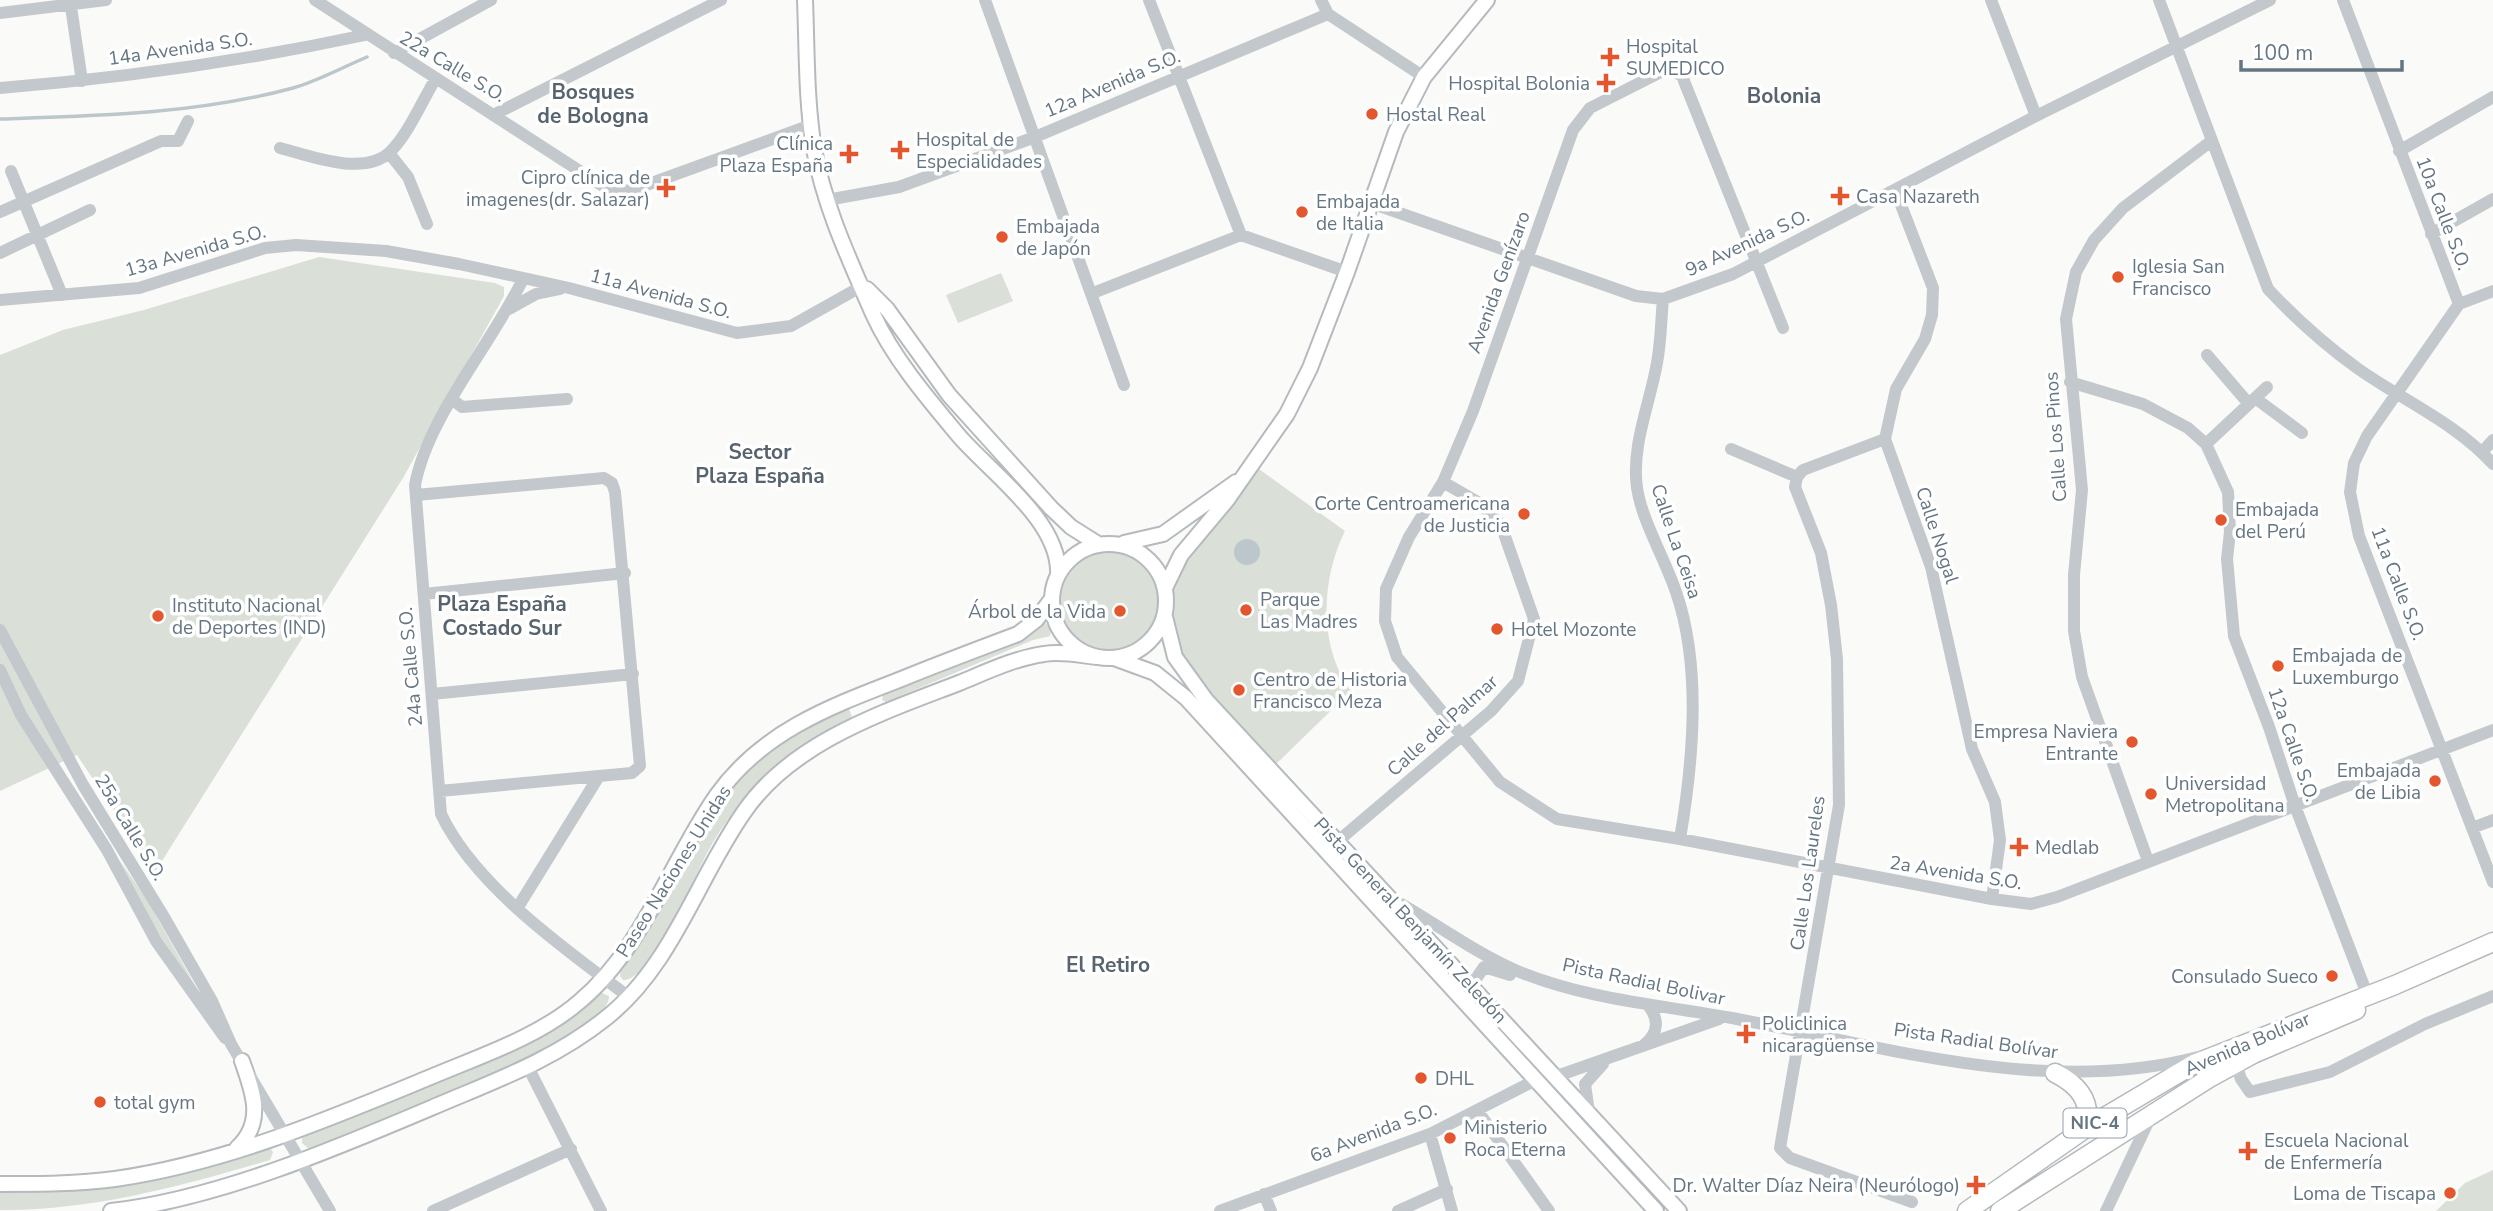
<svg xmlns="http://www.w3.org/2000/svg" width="2493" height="1211" font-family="'Nunito Sans',sans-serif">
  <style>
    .green { fill: #dadfd7 }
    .water { fill: #bbc7cb }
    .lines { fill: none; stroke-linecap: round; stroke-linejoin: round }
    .stream { stroke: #bbc7cb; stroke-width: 3.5 }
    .major-casing { stroke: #b5babe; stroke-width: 18 }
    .highway-casing { stroke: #b4b9bd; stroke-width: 21 }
    .minor { stroke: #c3c8cc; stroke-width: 12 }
    .major { stroke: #fff; stroke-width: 14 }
    .highway { stroke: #fff; stroke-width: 18 }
    .poi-dot { fill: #e4572e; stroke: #fff; stroke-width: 2.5 }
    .labels { text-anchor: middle; stroke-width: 7; stroke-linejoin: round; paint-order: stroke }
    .shield { fill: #fff; stroke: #939fa8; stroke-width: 2 }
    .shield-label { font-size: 18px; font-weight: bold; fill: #657683 }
    .poi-label { font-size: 19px; fill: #657683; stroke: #fff; text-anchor: start }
    .street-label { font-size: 19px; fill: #657683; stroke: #fff }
    .neighbourhood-label { font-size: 21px; font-weight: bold; fill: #57646e; stroke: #fff }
  </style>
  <rect width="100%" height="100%" fill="#fafaf8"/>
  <path class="green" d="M319 257 495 283 504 287V296L403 478 155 872 77 755 0 791V355L63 330 144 310Z
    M1001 273 1013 301 958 323 946 295Z
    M1252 464 1345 531C1321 579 1318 646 1351 691L1271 769 1183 670 1165 617V588Z
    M1060 601a49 49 0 1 1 98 0a49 49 0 1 1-98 0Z
    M1044 621 1051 630 1050 636 1033 640 886 702 882 700 883 695 1033 632Z
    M849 709 852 717C789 758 743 785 706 855 694 878 651 982 623 980L620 976 621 967C668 884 710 784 794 731 810 721 831 715 849 709Z
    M120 861 146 898 201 996 152 924Z
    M597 991 609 996C612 1038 357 1131 314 1148L309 1149 302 1143V1133L525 1042Z
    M268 1146 273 1152 270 1160C182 1186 92 1211 0 1210V1192L59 1188Z
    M2493 1170V1211H2436L2465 1183Z"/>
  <path class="water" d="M1234 552a13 13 0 1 1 26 0a13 13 0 1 1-26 0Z"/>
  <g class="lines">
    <path class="stream" d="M0 119C98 116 197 114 293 88 318 81 343 67 367 57"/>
    <defs>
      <path id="major" d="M805 0C807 50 806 100 814 149 824 206 850 261 873 314 893 358 928 399 959 436 991 473 1061 522 1058 575
        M867 289 887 309 949 395 1051 508 1071 527 1098 544
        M1124 543 1163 534 1236 482
        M1052 601a57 57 0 1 1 114 0a57 57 0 1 1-114 0Z
        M1165 588 1181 555 1227 500 1287 414 1310 368 1347 272 1396 132 1424 77 1487 0
        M1165 617 1175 657 1206 700 1679 1211
        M1114 658 1155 673 1186 698 1656 1211
        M237 1148C265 1122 253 1092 242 1061
        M0 1184C39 1184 77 1184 115 1179 226 1163 331 1118 433 1076 483 1055 538 1037 579 1002 643 949 670 862 717 795 762 732 829 707 899 680 938 664 978 649 1018 634L1036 620 1051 600
        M111 1211C218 1199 339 1147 438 1105 497 1080 555 1059 606 1018 672 966 697 879 744 812 792 742 884 712 959 683 986 672 1015 658 1044 654 1061 651 1079 655 1097 657"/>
      <path id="highway" d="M2055 1073C2079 1085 2092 1101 2086 1128
        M1967 1211 2086 1128 2194 1064 2395 985 2493 942
        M2000 1211 2211 1077 2253 1054 2356 1010"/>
    </defs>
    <use href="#major" class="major-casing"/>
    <use href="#highway" class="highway-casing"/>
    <path class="minor" d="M70 0 82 81
      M315 0 606 188 620 192 638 188 811 125
      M985 0 1124 385
      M1149 0 1241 235
      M1321 0 1328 14 1424 77
      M1991 0 2036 116
      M2159 0 2268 289C2296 319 2324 344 2357 368 2402 400 2456 423 2493 464
      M2343 0 2459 304
      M0 13 106 0
      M394 53 491 0
      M0 88C123 78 244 61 365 35
      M495 114 721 0
      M280 148C310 156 364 177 390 152 409 133 422 101 436 78
      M2399 151 2493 97
      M389 153 408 177 427 224
      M11 171 62 295
      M1896 192 1933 288 1932 315 1925 339 1896 389 1885 439 1931 567 1972 749 1995 802 2000 840 1992 899
      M827 200 899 187 1035 137 1328 14
      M1371 203 1636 296 1663 299 1733 274 2036 116 2270 0
      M0 212 161 141H178L188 121
      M2431 234 2493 199
      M0 253 90 210
      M523 279C492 344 428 416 415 485L441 814C475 886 566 950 629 997
      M1093 293 1241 235 1347 272
      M1663 299C1661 320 1661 342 1657 363 1650 403 1631 446 1637 488 1642 521 1665 559 1676 592 1702 667 1693 762 1680 839
      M0 300 139 288 265 248 296 245 386 251 459 264 569 288 737 333 791 326 864 285
      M2459 304 2367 436 2354 463 2350 492 2359 536 2493 882
      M2459 304 2493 291
      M509 309 536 294 560 289
      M1783 328 1682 76 1673 71 1661 72 1590 108 1573 130 1473 411 1443 482 1409 537 1386 589 1385 621 1397 657 1500 782 1557 819 1680 839 1992 899 2031 904 2057 897 2493 730
      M2207 355 2249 404
      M2070 382 2143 404 2188 428 2206 444 2228 492 2230 532 2227 559 2234 636 2269 727 2295 806 2367 994
      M2255 398 2302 433
      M453 400 462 407 567 399
      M1885 439 1803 470 1797 477 1795 487 1821 553 1831 605 1837 659 1839 805 1780 1148 1790 1158 1912 1202
      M2206 444 2267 387
      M1731 449 1797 477
      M2482 452 2493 440
      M416 495 604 478 612 483 615 492 640 766 632 773 599 776 518 907
      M424 594 625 573
      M0 630 83 785 164 917 212 1001 231 1044 330 1211
      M0 670 21 715 107 850 156 941 225 1038
      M432 694 633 674
      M440 791 599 776
      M2472 828 2493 820
      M1338 841 1491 711 1518 681 1534 619 1501 525 1481 504 1443 482
      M2148 861 2082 677 2074 631V575L2082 490 2066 319 2076 272 2094 240 2123 208 2210 142
      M1396 901C1435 923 1474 952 1515 970 1583 999 1660 1005 1732 1018 1883 1046 2045 1097 2198 1057
      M1471 986 1484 967 1510 975
      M1645 1044C1659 1032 1659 1019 1648 1005
      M2234 1058 2241 1079 2250 1092 2330 1072 2425 1024 2493 996
      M528 1067 601 1211
      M1557 1076 1719 1019
      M1477 1110 1549 1211
      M1589 1112 1585 1084 1603 1064
      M1430 1134 1452 1211
      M1264 1194 1271 1211
      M433 1211 571 1149
      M1220 1211 1430 1134 1536 1080
      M1398 1211 1447 1189
      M2106 1211 2151 1116"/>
    <use href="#major" class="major"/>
    <use href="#highway" class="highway"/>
  </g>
  <g class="poi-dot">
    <path d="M1606.5 46.5h7v7h7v7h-7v7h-7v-7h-7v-7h7z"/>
    <path d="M1602.5 72.5h7v7h7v7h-7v7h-7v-7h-7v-7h7z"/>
    <circle cx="1372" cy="114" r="7"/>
    <path d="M896.5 139.5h7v7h7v7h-7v7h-7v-7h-7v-7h7z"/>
    <path d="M845.5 143.5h7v7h7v7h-7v7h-7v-7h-7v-7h7z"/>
    <path d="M662.5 177.5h7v7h7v7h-7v7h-7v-7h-7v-7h7z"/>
    <path d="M1836.5 185.5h7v7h7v7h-7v7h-7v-7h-7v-7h7z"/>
    <circle cx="1302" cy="212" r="7"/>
    <circle cx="1002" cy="237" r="7"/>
    <circle cx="2118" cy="277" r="7"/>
    <circle cx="1524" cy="514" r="7"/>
    <circle cx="2221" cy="520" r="7"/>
    <circle cx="1246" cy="610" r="7"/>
    <circle cx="1120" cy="611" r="7"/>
    <circle cx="158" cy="616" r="7"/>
    <circle cx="1497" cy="629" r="7"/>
    <circle cx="2278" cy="666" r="7"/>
    <circle cx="1239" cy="690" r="7"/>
    <circle cx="2132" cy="742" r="7"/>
    <circle cx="2435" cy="781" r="7"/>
    <circle cx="2151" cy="794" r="7"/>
    <path d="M2015.5 836.5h7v7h7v7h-7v7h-7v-7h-7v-7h7z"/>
    <circle cx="2332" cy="976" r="7"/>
    <path d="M1742.5 1023.5h7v7h7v7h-7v7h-7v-7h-7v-7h7z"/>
    <circle cx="1421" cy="1078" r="7"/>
    <circle cx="100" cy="1102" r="7"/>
    <circle cx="1450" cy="1138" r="7"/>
    <path d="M2244.5 1140.5h7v7h7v7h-7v7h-7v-7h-7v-7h7z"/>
    <path d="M1972.5 1174.5h7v7h7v7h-7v7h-7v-7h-7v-7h7z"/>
    <circle cx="2450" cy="1193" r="7"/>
  </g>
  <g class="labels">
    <rect class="shield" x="2063.5" y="1108.5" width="63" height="29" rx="5"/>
    <g class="shield-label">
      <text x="2095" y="1129">NIC-4</text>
    </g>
    <g class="poi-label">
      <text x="1626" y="53">Hospital<tspan x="1626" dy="22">SUMEDICO</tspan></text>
      <text x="1590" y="90" text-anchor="end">Hospital Bolonia</text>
      <text x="1386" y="121">Hostal Real</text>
      <text x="916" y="146">Hospital de<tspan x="916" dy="22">Especialidades</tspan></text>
      <text x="833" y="150" text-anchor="end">Clínica<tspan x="833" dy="22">Plaza España</tspan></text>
      <text x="650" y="184" text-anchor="end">Cipro clínica de<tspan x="650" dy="22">imagenes(dr. Salazar)</tspan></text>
      <text x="1856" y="203">Casa Nazareth</text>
      <text x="1316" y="208">Embajada<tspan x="1316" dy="22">de Italia</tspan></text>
      <text x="1016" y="233">Embajada<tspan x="1016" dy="22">de Japón</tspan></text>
      <text x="2132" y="273">Iglesia San<tspan x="2132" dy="22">Francisco</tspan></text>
      <text x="1510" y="510" text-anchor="end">Corte Centroamericana<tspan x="1510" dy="22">de Justicia</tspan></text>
      <text x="2235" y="516">Embajada<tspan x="2235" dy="22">del Perú</tspan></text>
      <text x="1260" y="606">Parque<tspan x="1260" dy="22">Las Madres</tspan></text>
      <text x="172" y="612">Instituto Nacional<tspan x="172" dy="22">de Deportes (IND)</tspan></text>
      <text x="1106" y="618" text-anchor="end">Árbol de la Vida</text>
      <text x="1511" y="636">Hotel Mozonte</text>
      <text x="2292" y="662">Embajada de<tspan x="2292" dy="22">Luxemburgo</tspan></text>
      <text x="1253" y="686">Centro de Historia<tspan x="1253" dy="22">Francisco Meza</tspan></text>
      <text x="2118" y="738" text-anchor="end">Empresa Naviera<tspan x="2118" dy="22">Entrante</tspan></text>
      <text x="2421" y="777" text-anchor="end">Embajada<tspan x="2421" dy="22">de Libia</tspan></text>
      <text x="2165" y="790">Universidad<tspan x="2165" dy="22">Metropolitana</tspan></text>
      <text x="2035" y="854">Medlab</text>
      <text x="2318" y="983" text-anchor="end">Consulado Sueco</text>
      <text x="1762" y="1030">Policlinica<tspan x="1762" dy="22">nicaragüense</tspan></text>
      <text x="1435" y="1085">DHL</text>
      <text x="114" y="1109">total gym</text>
      <text x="1464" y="1134">Ministerio<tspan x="1464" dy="22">Roca Eterna</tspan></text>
      <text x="2264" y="1147">Escuela Nacional<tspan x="2264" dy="22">de Enfermería</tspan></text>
      <text x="1960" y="1192" text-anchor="end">Dr. Walter Díaz Neira (Neurólogo)</text>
      <text x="2436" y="1200" text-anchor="end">Loma de Tiscapa</text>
    </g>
    <g class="street-label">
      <text transform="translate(180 48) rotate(-8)" y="7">14a Avenida S.O.</text>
      <text transform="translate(453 66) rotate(31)" y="7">22a Calle S.O.</text>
      <text transform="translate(1112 83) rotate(-23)" y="7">12a Avenida S.O.</text>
      <text transform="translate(2444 213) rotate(69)" y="7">10a Calle S.O.</text>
      <text transform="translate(1747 242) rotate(-25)" y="7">9a Avenida S.O.</text>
      <text transform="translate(195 250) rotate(-16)" y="7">13a Avenida S.O.</text>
      <text transform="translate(1498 282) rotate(-70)" y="7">Avenida Genízaro</text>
      <text transform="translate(661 293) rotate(15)" y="7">11a Avenida S.O.</text>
      <text transform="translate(2055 437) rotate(-94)" y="7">Calle Los Pinos</text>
      <text transform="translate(1938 535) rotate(72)" y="7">Calle Nogal</text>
      <text transform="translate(1677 541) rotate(71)" y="7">Calle La Ceisa</text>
      <text transform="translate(2399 583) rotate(69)" y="7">11a Calle S.O.</text>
      <text transform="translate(410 667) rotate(-95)" y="7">24a Calle S.O.</text>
      <text transform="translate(1442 725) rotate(-42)" y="7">Calle del Palmar</text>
      <text transform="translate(2294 744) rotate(71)" y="7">12a Calle S.O.</text>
      <text transform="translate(131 827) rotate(59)" y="7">25a Calle S.O.</text>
      <text transform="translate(673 871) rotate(-58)" y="7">Paseo Naciones Unidas</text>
      <text transform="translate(1956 872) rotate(9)" y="7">2a Avenida S.O.</text>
      <text transform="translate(1807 873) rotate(-82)" y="7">Calle Los Laureles</text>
      <text transform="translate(1411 920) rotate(47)" y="7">Pista General Benjamín Zeledón</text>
      <text transform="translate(1644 981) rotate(12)" y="7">Pista Radial Bolivar</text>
      <text transform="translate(1976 1040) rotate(8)" y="7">Pista Radial Bolívar</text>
      <text transform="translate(2247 1043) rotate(-23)" y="7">Avenida Bolívar</text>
      <text transform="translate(1373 1132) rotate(-21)" y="7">6a Avenida S.O.</text>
    </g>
    <g class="neighbourhood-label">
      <text x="593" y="99">Bosques<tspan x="593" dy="24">de Bologna</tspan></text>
      <text x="1784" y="103">Bolonia</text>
      <text x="760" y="459">Sector<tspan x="760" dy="24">Plaza España</tspan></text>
      <text x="502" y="611">Plaza España<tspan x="502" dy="24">Costado Sur</tspan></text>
      <text x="1108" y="972">El Retiro</text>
    </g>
  </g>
  <path d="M2241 60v10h161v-10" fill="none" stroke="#657683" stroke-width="3.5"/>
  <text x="2252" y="60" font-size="21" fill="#657683" stroke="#ffffff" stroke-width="5" paint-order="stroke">100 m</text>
</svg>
